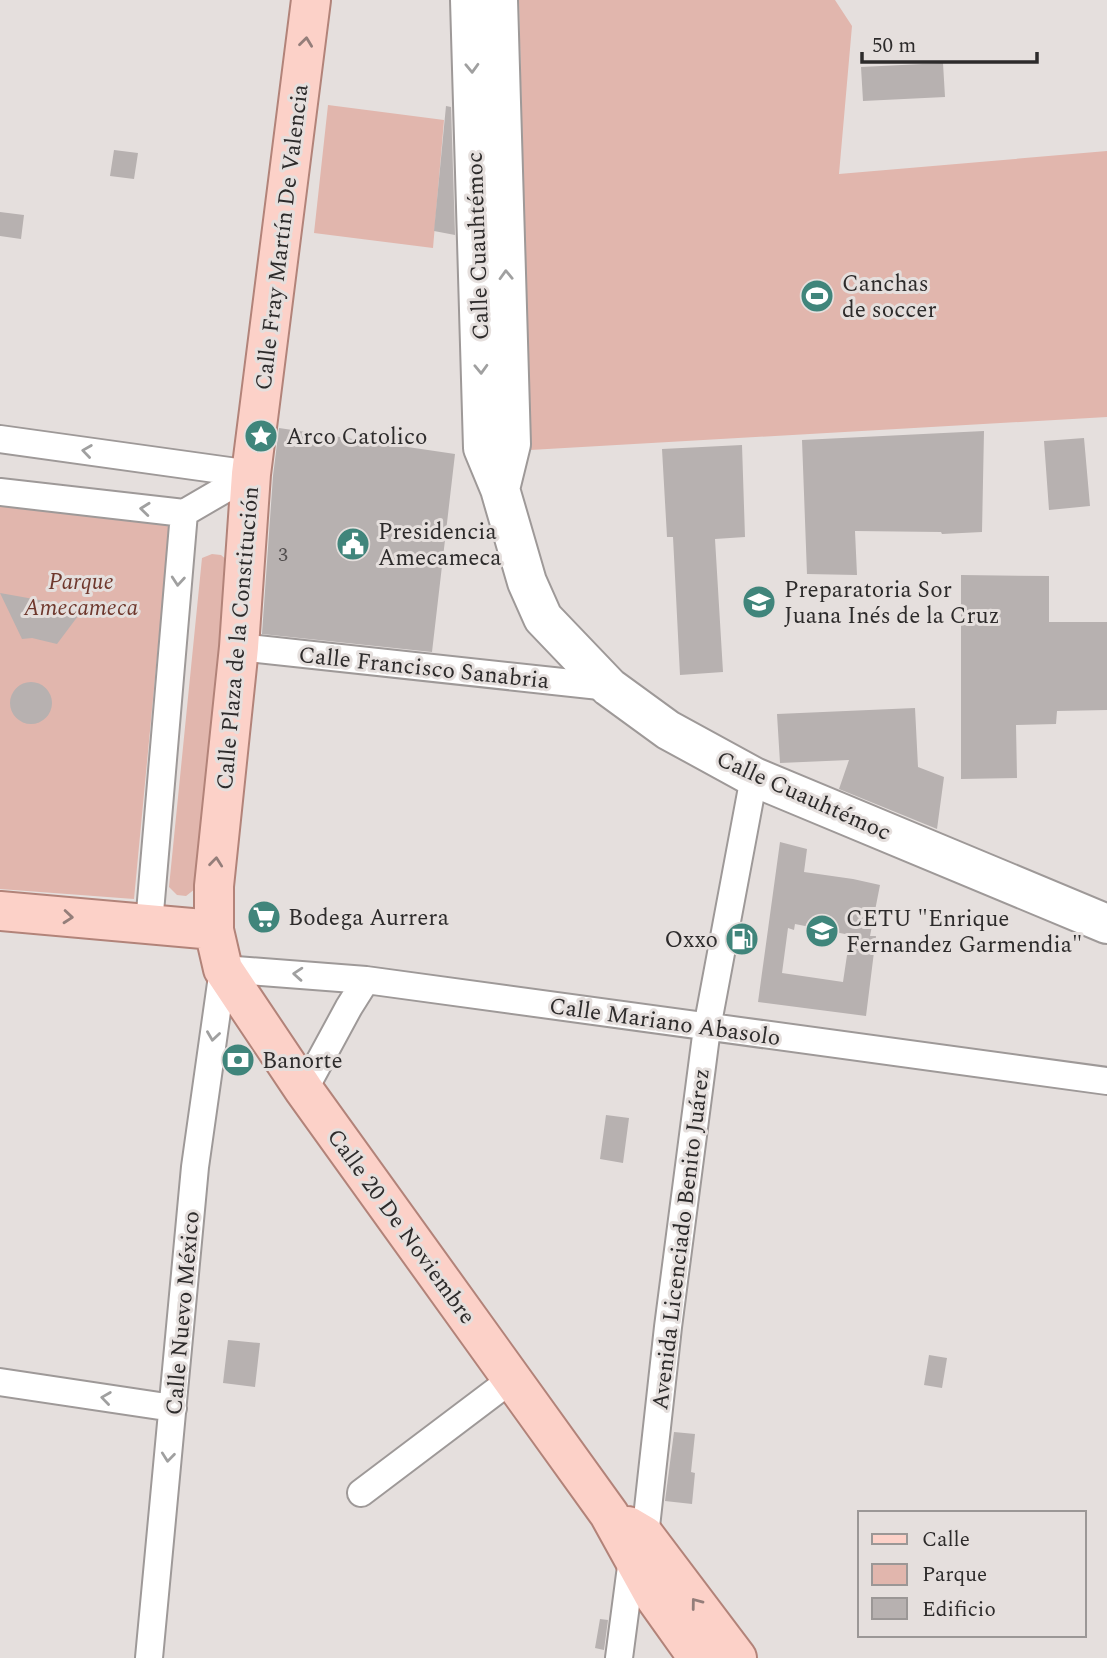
<svg xmlns="http://www.w3.org/2000/svg" width="1107" height="1658" font-family="Spectral,serif">
  <style>
    .green { fill: #e1b6ad }
    .building { fill: #b7b1b0; fill-rule: evenodd }
    .lines { fill: none; stroke-linecap: round; stroke-linejoin: round }
    .minor-casing { stroke: #9e9998; stroke-width: 30 }
    .secondary-casing { stroke: #9e9998; stroke-width: 42 }
    .primary-casing { stroke: #b28379; stroke-width: 42 }
    .minor { stroke: #fff; stroke-width: 26 }
    .secondary { stroke: #fff; stroke-width: 38 }
    .primary { stroke: #fcd1c8; stroke-width: 38 }
    .oneway { stroke: #947e7a }
    .oneway2 { stroke: #a0a0a0 }
    .labels { text-anchor: middle; stroke-width: 6; stroke-linejoin: round; paint-order: stroke }
    .number-label { font-size: 19px; fill: #504c4c }
    .street-label { font-size: 23px; fill: #2d2b2b; stroke: #e5dfdd }
    .poi-label { font-size: 23px; fill: #2d2b2b; stroke: #e5dfdd; text-anchor: start }
    .park-label { font-size: 23px; font-style: italic; fill: #6e372c; stroke: #e5dfdd }
  </style>
  <rect width="100%" height="100%" fill="#e5dfdd"/>
  <path class="green" d="M519 0H835L852 26 839 174 1107 151V417L530 450Z
    M328 105 444 120 433 248 314 233Z
    M0 500 170 520 134 899 0 889Z
    M212 554 221 555 228 561 195 889 186 896 177 895 169 887 202 558Z"/>
  <path class="building" d="M943 63 945 97 863 101 861 67Z
    M446 106 451 107 455 235 434 231Z
    M114 150 138 153 134 179 110 176Z
    M0 212 24 215 21 239 0 236Z
    M279 428 455 454 432 652 262 634 273 476Z
    M984 431 982 532 942 534 941 532 855 531 857 575 807 574 802 440Z
    M1084 438 1090 506 1049 510 1044 441Z
    M742 445 745 537 715 539 723 672 680 675 673 537H667L662 449Z
    M961 575 1049 576V622H1107V710L1057 711 1056 724 1016 725 1017 778 961 779Z
    M0 593 84 608 57 644 32 638 22 639Z
    M10 703a21 21 0 1 1 42 0a21 21 0 1 1-42 0Z
    M915 708 918 767 944 777 937 829 839 789 849 760 780 763 777 714Z
    M780 842 807 849 804 872 853 879 880 885 870 936H876L866 1016 758 1002ZM795 924 850 935 843 982 782 973 788 928 794 930Z
    M606 1115 629 1118 623 1163 600 1159Z
    M228 1340 260 1343 255 1387 223 1383Z
    M929 1355 947 1358 942 1388 924 1385Z
    M674 1432 695 1434 691 1472 695 1473 692 1504 665 1501Z
    M600 1619 608 1620 604 1650 595 1648Z"/>
  <g class="lines">
    <defs>
      <path id="minor" d="M0 439 251 474
        M0 492 184 513 251 474
        M239 647 609 687
        M149 924 184 513
        M304 1090 349 1007 366 980
        M0 1382 173 1408
        M361 1493 512 1379
        M149 1658 195 1167 223 969 366 980 1107 1081
        M619 1658 632 1559 645 1536 668 1327 707 1028 754 777"/>
      <path id="secondary" d="M470 0 483 448 500 489 527 582 543 618 609 687 668 730 754 777 1107 924
        M498 0 511 444 500 489"/>
      <path id="primary" d="M311 0 251 474 239 647 214 886V930L223 969 304 1090 609 1514 656 1599 698 1658
        M0 911 214 930
        M628 1526 645 1536 737 1658"/>
    </defs>
    <use href="#minor" class="minor-casing"/>
    <use href="#secondary" class="secondary-casing"/>
    <use href="#primary" class="primary-casing"/>
    <use href="#minor" class="minor"/>
    <use href="#secondary" class="secondary"/>
    <use href="#primary" class="primary"/>
  </g>
  <defs><path id="oneway-chevron" d="M-2-3.5L2.5 0L-2 3.5" fill="none" stroke-width="1.6" stroke-linecap="round" stroke-linejoin="round" transform="scale(1.75)"/></defs>
  <g class="oneway">
    <use href="#oneway-chevron" transform="translate(306 42) rotate(-83)"/>
    <use href="#oneway-chevron" transform="translate(216 862) rotate(-84)"/>
    <use href="#oneway-chevron" transform="translate(68 917) rotate(5)"/>
    <use href="#oneway-chevron" transform="translate(696 1603) rotate(-127)"/>
  </g>
  <g class="oneway2">
    <use href="#oneway-chevron" transform="translate(472 68) rotate(88)"/>
    <use href="#oneway-chevron" transform="translate(506 275) rotate(-92)"/>
    <use href="#oneway-chevron" transform="translate(481 369) rotate(88)"/>
    <use href="#oneway-chevron" transform="translate(87 451) rotate(-172)"/>
    <use href="#oneway-chevron" transform="translate(145 509) rotate(-174)"/>
    <use href="#oneway-chevron" transform="translate(178 581) rotate(95)"/>
    <use href="#oneway-chevron" transform="translate(298 974) rotate(-176)"/>
    <use href="#oneway-chevron" transform="translate(213 1036) rotate(98)"/>
    <use href="#oneway-chevron" transform="translate(106 1398) rotate(-172)"/>
    <use href="#oneway-chevron" transform="translate(168 1457) rotate(96)"/>
  </g>
  <defs>
    <symbol id="stadium-disc" viewBox="-11 -11 22 22"><circle r="9.5" fill="#40857b" stroke="#e5dfdd"/><path d="M0-5a6.5 5 0 1 0 0 10a6.5 5 0 1 0 0-10ZM-3.5-1.8h7v3.6h-7Z" fill="#fff"/></symbol>
    <symbol id="sight-disc" viewBox="-11 -11 22 22"><circle r="9.5" fill="#40857b" stroke="#e5dfdd"/><path d="M0-6L1.8-2.2L6-1.7L2.9 1.2L3.7 5.4L0 3.3L-3.7 5.4L-2.9 1.2L-6-1.7L-1.8-2.2Z" fill="#fff"/></symbol>
    <symbol id="civic-disc" viewBox="-11 -11 22 22"><circle r="9.5" fill="#40857b" stroke="#e5dfdd"/><path d="M-.6-6.5H3V-4.5H.6V-3L4-1V1h2V6H-6V1h2V-1L-.6-3ZM-1.2 2.5V6h2.4V2.5Z" fill="#fff"/></symbol>
    <symbol id="school-disc" viewBox="-11 -11 22 22"><circle r="9.5" fill="#40857b" stroke="#e5dfdd"/><path d="M0-5L7-2L0 1L-7-2ZM-4 1L0 2.5L4 1V4Q0 6-4 4Z" fill="#fff"/></symbol>
    <symbol id="supermarket-disc" viewBox="-11 -11 22 22"><circle r="9.5" fill="#40857b" stroke="#e5dfdd"/><path d="M-6-5.5h2.5l.6 2H6L4.5 2H-2.5L-4.4-4H-6ZM-1.5 3.2a1.3 1.3 0 1 0 .1 0ZM3 3.2a1.3 1.3 0 1 0 .1 0Z" fill="#fff"/></symbol>
    <symbol id="university-disc" viewBox="-11 -11 22 22"><circle r="9.5" fill="#40857b" stroke="#e5dfdd"/><path d="M0-5L7-2L0 1L-7-2ZM-4 1L0 2.5L4 1V4Q0 6-4 4Z" fill="#fff"/></symbol>
    <symbol id="fuel-disc" viewBox="-11 -11 22 22"><circle r="9.5" fill="#40857b" stroke="#e5dfdd"/><path d="M-5.5-6h7V0h2V4h1.3V-2.5L3-4.5l.8-.8L6-3V5H2.5V1h-1V6h-7ZM-4.2-4.7v3.2H.2V-4.7Z" fill="#fff"/></symbol>
    <symbol id="bank-disc" viewBox="-11 -11 22 22"><circle r="9.5" fill="#40857b" stroke="#e5dfdd"/><path d="M-6-4H6V4H-6ZM0-2.3a2.3 2.3 0 1 0 0 4.6a2.3 2.3 0 1 0 0-4.6Z" fill="#fff"/></symbol>
  </defs>
  <g fill-rule="evenodd">
    <use href="#stadium-disc" x="798" y="277" width="38" height="38"/>
    <use href="#sight-disc" x="242" y="417" width="38" height="38"/>
    <use href="#civic-disc" x="334" y="525" width="38" height="38"/>
    <use href="#school-disc" x="740" y="583" width="38" height="38"/>
    <use href="#supermarket-disc" x="245" y="898" width="38" height="38"/>
    <use href="#university-disc" x="803" y="912" width="38" height="38"/>
    <use href="#fuel-disc" x="723" y="920" width="38" height="38"/>
    <use href="#bank-disc" x="219" y="1041" width="38" height="38"/>
  </g>
  <g class="labels">
    <g class="number-label">
      <text x="283" y="561">3</text>
    </g>
    <g class="street-label">
      <text transform="translate(281 237) rotate(-83)" y="8">Calle Fray Martín De Valencia</text>
      <text transform="translate(477 246) rotate(-92)" y="8">Calle Cuauhtémoc</text>
      <text transform="translate(237 638) rotate(-85)" y="8">Calle Plaza de la Constitución</text>
      <text transform="translate(424 667) rotate(6)" y="8">Calle Francisco Sanabria</text>
      <text transform="translate(804 795) rotate(24)" y="8">Calle Cuauhtémoc</text>
      <text transform="translate(665 1021) rotate(8)" y="8">Calle Mariano Abasolo</text>
      <text transform="translate(402 1226) rotate(54)" y="8">Calle 20 De Noviembre</text>
      <text transform="translate(680 1239) rotate(-83)" y="8">Avenida Licenciado Benito Juárez</text>
      <text transform="translate(182 1313) rotate(-85)" y="8">Calle Nuevo México</text>
    </g>
    <g class="poi-label">
      <text x="842" y="291">Canchas<tspan x="842" dy="26">de soccer</tspan></text>
      <text x="286" y="444">Arco Catolico</text>
      <text x="378" y="539">Presidencia<tspan x="378" dy="26">Amecameca</tspan></text>
      <text x="784" y="597">Preparatoria Sor<tspan x="784" dy="26">Juana Inés de la Cruz</tspan></text>
      <text x="288" y="925">Bodega Aurrera</text>
      <text x="846" y="926">CETU "Enrique<tspan x="846" dy="26">Fernandez Garmendia"</tspan></text>
      <text x="718" y="947" text-anchor="end">Oxxo</text>
      <text x="262" y="1068">Banorte</text>
    </g>
    <g class="park-label">
      <text x="81" y="589">Parque<tspan x="81" dy="26">Amecameca</tspan></text>
    </g>
  </g>
  <rect x="858" y="1511" width="228" height="126" fill="#e5dfdd" stroke="#9b9796" stroke-width="2"/>
  <rect x="872" y="1534" width="35" height="10" fill="#fcd1c8" stroke="#9b9796" stroke-width="2"/>
  <text x="922" y="1546" font-size="21" fill="#2d2b2b">Calle</text>
  <rect x="872" y="1564" width="35" height="21" fill="#e1b6ad" stroke="#9b9796" stroke-width="2"/>
  <text x="922" y="1581" font-size="21" fill="#2d2b2b">Parque</text>
  <rect x="872" y="1598" width="35" height="21" fill="#b7b1b0" stroke="#9b9796" stroke-width="2"/>
  <text x="922" y="1616" font-size="21" fill="#2d2b2b">Edificio</text>
  <path d="M862 52v10h175v-10" fill="none" stroke="#2d2b2b" stroke-width="3.5"/>
  <text x="872" y="52" font-size="21" fill="#2d2b2b" stroke="#e5dfdd" stroke-width="5" paint-order="stroke">50 m</text>
</svg>
